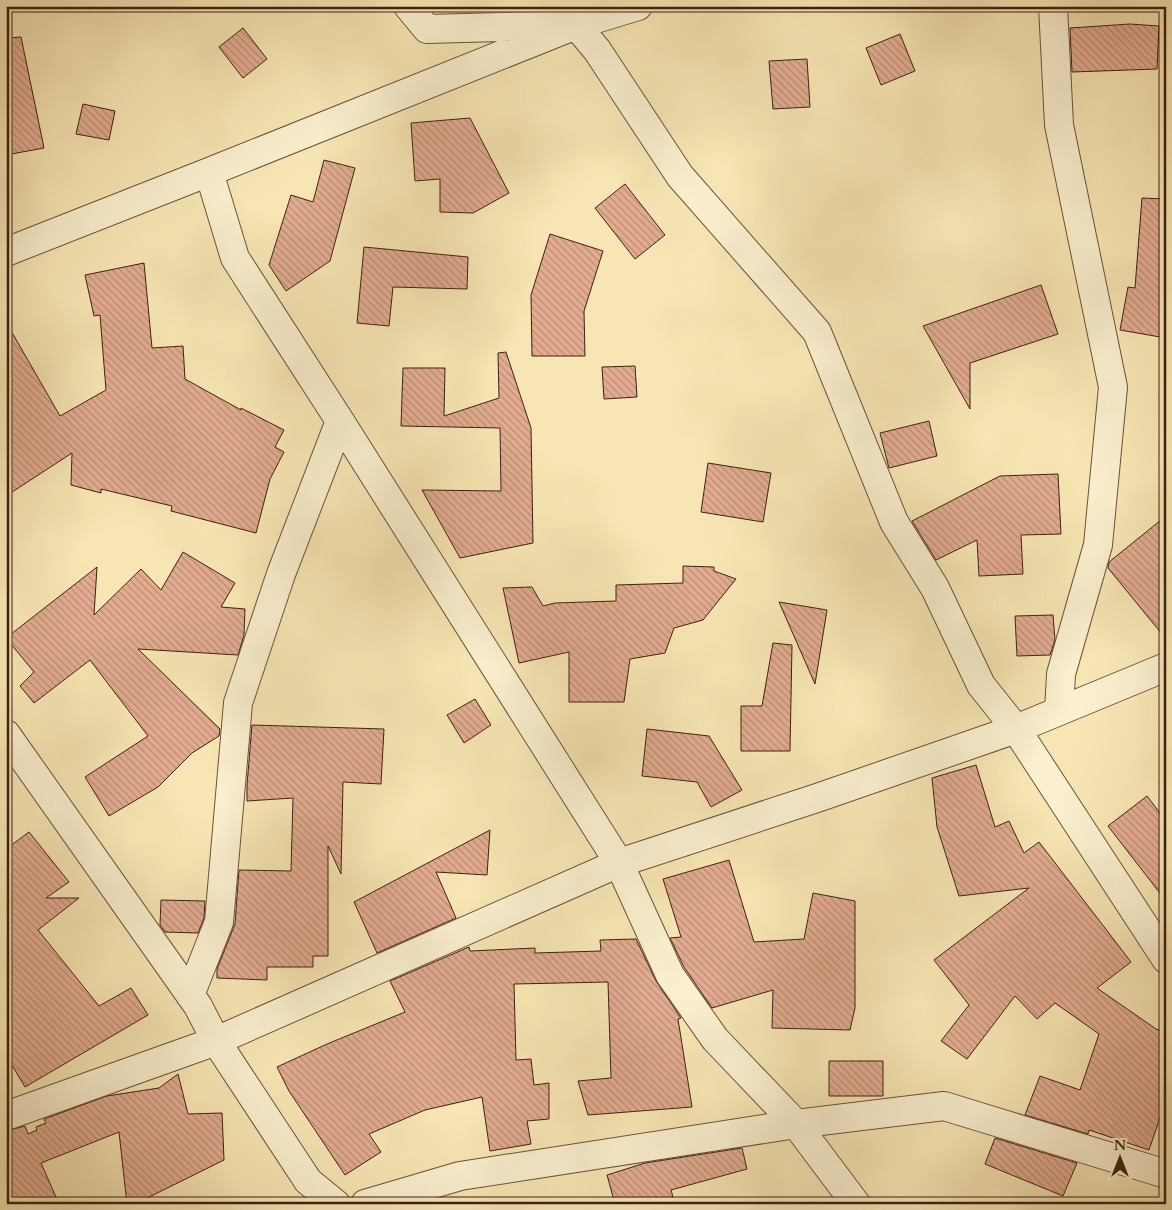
<svg xmlns="http://www.w3.org/2000/svg" width="1172" height="1210" font-family="Cardo,serif">
  <style>
    .building { fill: url(#building-back-hatch); stroke: #3c2114 }
    .lines { fill: none; stroke-linecap: round; stroke-linejoin: round }
    .street-casing { stroke: #6b523c; stroke-width: 30 }
    .street { stroke: #faefce; stroke-width: 28 }
  </style>
  <defs>
    <pattern id="building-back-hatch" width="6" height="6" patternUnits="userSpaceOnUse" patternTransform="scale(1.25)"><rect width="6" height="6" fill="#e3ac91"/><path d="M-1 5l2 2M0 0l6 6M5-1l2 2" fill="none" stroke="#b98c75"/></pattern>
  </defs>
  <rect width="100%" height="100%" fill="#f7e6b3"/>
  <filter id="stains"><feTurbulence type="fractalNoise" baseFrequency=".004" numOctaves="4"/><feColorMatrix values="0 0 0 0 .2 0 0 0 0 .09 0 0 0 0 .02 0 0 0 .5 -.17"/></filter>
  <radialGradient id="worn" r=".72"><stop offset=".6" stop-color="#630" stop-opacity="0"/><stop offset="1" stop-color="#630" stop-opacity=".3"/></radialGradient>
  <path class="building" d="M1130 24 1159 26 1157 69 1072 72 1070 28Z
    M243 28 267 59 243 78 219 47Z
    M900 34 915 71 881 85 866 48Z
    M21 37 44 148 6 155V38Z
    M807 59 810 107 773 109 769 61Z
    M83 104 115 111 109 140 76 134Z
    M470 118 509 193 473 213 440 212V179L415 181 411 123Z
    M324 160 355 168 330 261 286 291 269 265 291 195 313 202Z
    M625 184 665 235 635 259 595 208Z
    M1142 198 1166 199V338L1120 330 1128 287 1135 288Z
    M550 234 603 251 584 311 585 356H532L531 295Z
    M364 247 468 257 467 289 393 287 389 326 357 323Z
    M144 263 152 348 183 346 185 379 241 410V408L284 430 275 447 284 452 270 479 256 533 171 511 172 506 101 489V493L71 485 72 453 6 496V322L60 416 106 390 100 315 94 316 85 275Z
    M1041 285 1058 334 970 363V409L923 326Z
    M506 352 531 428 533 543 460 558 422 490 501 491 500 428 401 426 403 368H445L444 416 499 398 498 353Z
    M635 366 637 397 604 399 602 367Z
    M929 421 937 456 889 468 880 433Z
    M708 463 771 473 763 522 701 512Z
    M1058 474 1061 534 1021 535 1023 574 979 576 977 540 936 560 912 521 1000 476Z
    M1166 516V639L1108 568 1109 562Z
    M183 552 235 583 221 607 245 609 244 635 238 655 138 649 220 729 219 736 192 753 158 787 109 816 85 777 148 736 90 660 34 703 20 686 34 672 6 638 97 567 94 615 141 569 161 590Z
    M683 566 714 567V571L736 579 703 620 674 628 665 653 630 659 624 702H569V652L519 663 503 588 532 587 543 606 555 603 616 601V585L683 583Z
    M779 602 827 610 815 684Z
    M1053 615 1055 640 1050 655 1017 656 1015 616Z
    M773 643 792 645 790 751H741V706H762Z
    M475 699 491 725 464 743 447 715Z
    M252 725 384 729 381 784 343 782 341 874 328 846V956H313V967H267V980L217 978V969L235 924 239 870 291 871 293 798 247 801V785Z
    M647 729 709 736 742 790 711 807 697 782 642 776Z
    M976 765 995 827 1009 821 1024 853 1039 842 1131 962 1097 988 1156 1029 1166 1032V1100L1149 1150 1089 1130 1088 1134 1025 1115 1040 1076 1080 1090 1099 1034 1055 1003 1037 1019 1015 996 967 1059 941 1041 969 1005 934 960 1029 888 959 896 937 827 932 778Z
    M1147 796 1166 821V901L1108 826Z
    M490 830 487 875 436 872 456 918 377 953 354 902Z
    M29 832 69 882 46 898H79L38 930 99 1006 131 988 148 1015 25 1087 6 1055V849Z
    M729 860 754 942 804 939 813 893 855 901V1008L850 1030 772 1028 773 990 712 1008 684 967 670 938 681 937 663 879Z
    M161 900 205 901 204 918 198 933 165 932 160 925Z
    M636 939 656 981 681 1018 678 1019 692 1107 588 1115 578 1081 611 1078 608 982 514 984 516 1060 531 1059 534 1085 549 1083V1119L527 1121 531 1144 490 1151 482 1097 425 1110 369 1134 381 1152 345 1175 289 1091 277 1067 327 1044 405 1012 390 981 469 947 470 951 535 948V953L601 951 600 940Z
    M829 1061H883V1096H829Z
    M178 1074 188 1114 222 1113 224 1160 135 1204H127L119 1132 41 1163 59 1204H6V1131L25 1126 28 1134 37 1130 36 1127 46 1123 44 1119 107 1096 159 1088Z
    M995 1138 1077 1163 1063 1196 985 1164Z
    M742 1148 747 1169 671 1190 675 1204H615L607 1175 645 1163Z"/>
  <g class="lines">
    <defs>
      <path id="street" d="M408 6 427 29 576 25 597 50 680 176 817 332 894 522 935 588 981 685 1016 729 1166 959
        M1053 6 1059 125 1113 387 1098 545 1061 674 1059 711
        M576 25 638 6
        M6 252 209 172
        M340 421 619 863 670 975 715 1039 796 1124 856 1204
        M6 734 198 1006 216 1041 619 863 817 798 1016 729 1166 667
        M190 995 219 922 238 703 281 574 340 421 235 258 209 172 576 25 566 6
        M6 1116 216 1041 308 1181 336 1204
        M365 1204 460 1176 796 1124 944 1106 1166 1174"/>
    </defs>
    <use href="#street" class="street-casing"/>
    <use href="#street" class="street"/>
  </g>
  <rect width="1172" height="1210" fill="none" stroke="#f7e6b3" stroke-width="25"/>
  <rect x="8" y="8" width="1157" height="1195" fill="none" stroke="#3c2114" stroke-width="2.5"/>
  <rect x="12" y="12" width="1147" height="1185" fill="none" stroke="#3c2114"/>
  <g transform="translate(1120 1158)" stroke="#faefce" stroke-width="4" paint-order="stroke">
  <path d="M0-4L9 19L0 12L-9 19Z" fill="#3c2114"/>
  <text y="-8" font-size="14" font-weight="bold" text-anchor="middle" fill="#3c2114">N</text>
  </g>
  <rect width="100%" height="100%" filter="url(#stains)"/>
  <rect width="100%" height="100%" fill="url(#worn)"/>
</svg>
